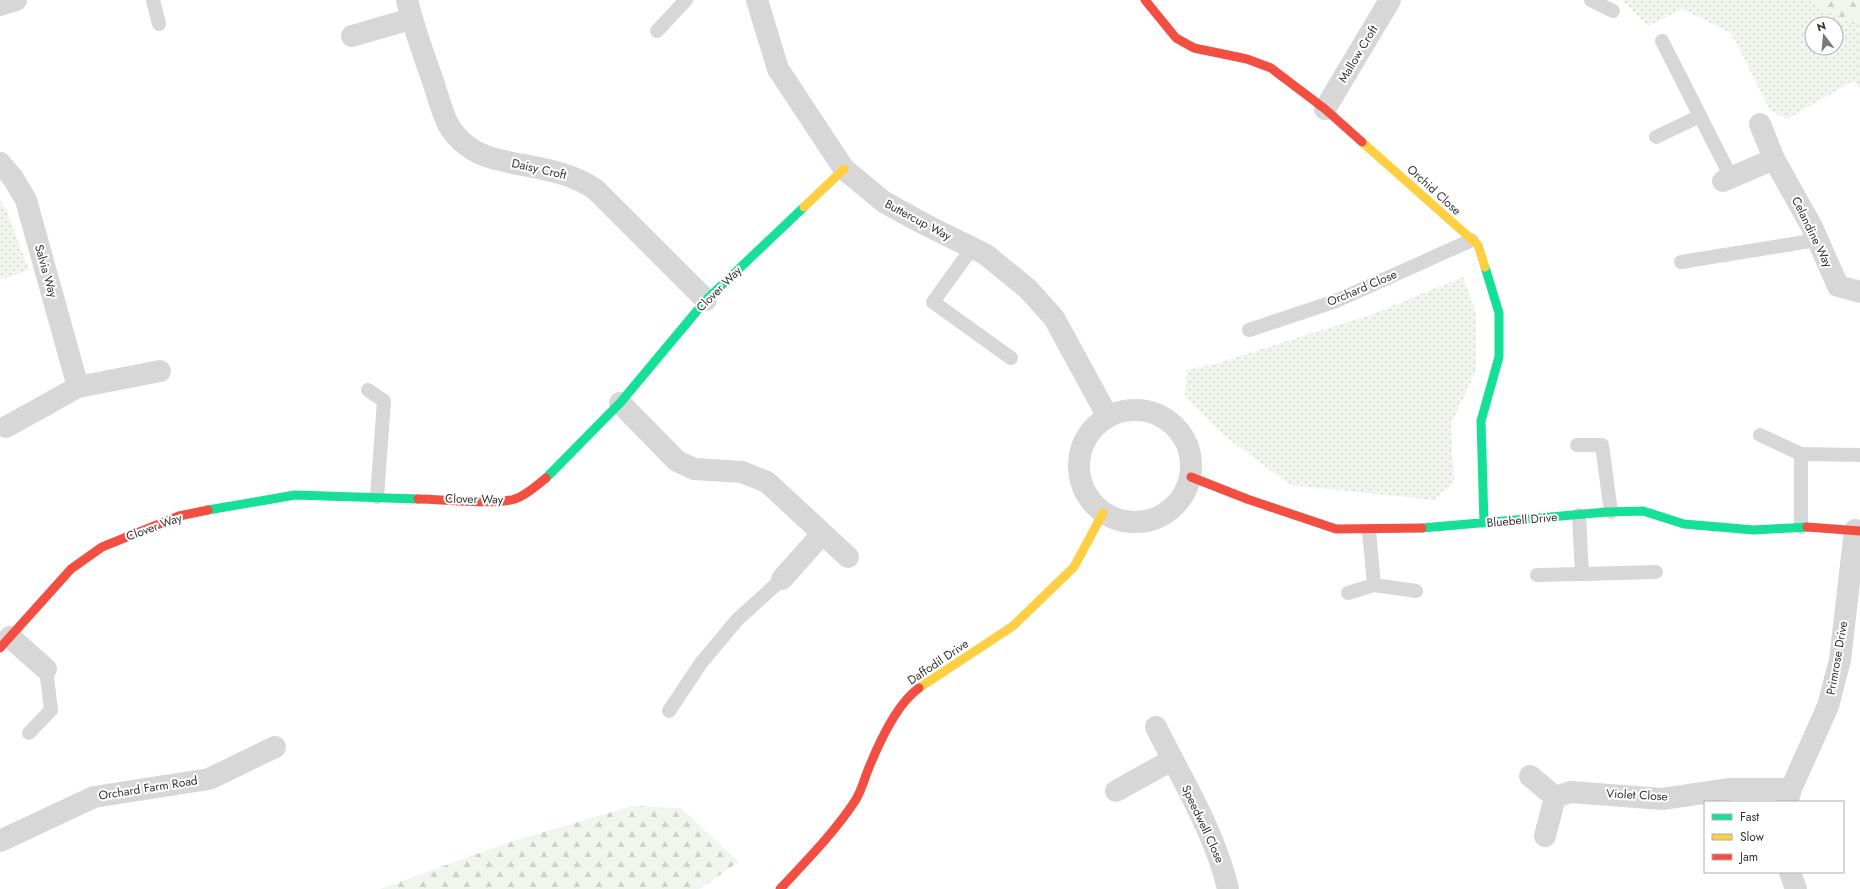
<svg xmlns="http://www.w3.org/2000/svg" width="1860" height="889" font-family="Jost,sans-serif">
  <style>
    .green { fill: url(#green-dots); fill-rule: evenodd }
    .forest { fill: url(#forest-firs) }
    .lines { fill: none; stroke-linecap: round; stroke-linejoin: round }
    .lane { stroke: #d7d7d7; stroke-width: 14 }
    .street { stroke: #d7d7d7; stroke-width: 22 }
    .fast { stroke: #16e098; stroke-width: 9 }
    .slow { stroke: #ffcf43; stroke-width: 9 }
    .jam { stroke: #f24e42; stroke-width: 9 }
    .labels { text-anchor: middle; stroke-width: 4; stroke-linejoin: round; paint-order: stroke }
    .street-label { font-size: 12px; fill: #333; stroke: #fff }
  </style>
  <defs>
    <pattern id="green-dots" width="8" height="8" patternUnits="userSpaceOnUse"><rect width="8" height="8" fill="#f1f5ed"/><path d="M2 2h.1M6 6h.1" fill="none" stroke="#cfd2cc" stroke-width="1.8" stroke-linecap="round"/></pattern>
    <pattern id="forest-firs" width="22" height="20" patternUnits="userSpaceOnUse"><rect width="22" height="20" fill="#f1f5ed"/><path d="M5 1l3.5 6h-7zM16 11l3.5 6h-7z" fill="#cfd2cc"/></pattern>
  </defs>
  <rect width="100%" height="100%" fill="#fff"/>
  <path class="green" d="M1622 0H1860V88L1853 81 1787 119 1770 110 1731 33 1682 9 1648 26ZM1812 24H1836V48H1812Z
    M0 200 5 207 29 270 0 280Z
    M1463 277 1476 312V371L1451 424 1454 483 1434 500 1290 485 1222 434 1185 397 1187 370 1218 363 1370 315Z"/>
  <path class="forest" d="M1807 0H1860V26L1845 21Z
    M632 806 681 808 739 862 699 889H380L510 842Z"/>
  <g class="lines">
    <path class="lane" d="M153 0 159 24
      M1591 0 1613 11
      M657 31 686 0
      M1662 41 1731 177
      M1656 137 1700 116
      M972 248 933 302 1011 358
      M1681 262 1817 240
      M1249 330 1336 301 1472 240
      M368 390 384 401 377 497
      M1760 435 1801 454V527
      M1577 445H1602L1611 512
      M1801 454 1860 455
      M1579 515 1582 574 1656 572
      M1369 531 1374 585 1416 591
      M1537 575 1582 574
      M1348 593 1374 585
      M669 711 701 663 737 620 782 579
      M29 733 51 710 46 669"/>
    <path class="street" d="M407 0C414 29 424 56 434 84 438 97 442 112 448 124 457 141 474 153 492 158 527 168 565 168 596 190L706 300
      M757 0 778 69 844 169 884 202 926 225 985 254 1028 289 1054 318 1108 417
      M0 5 16 0
      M352 36 411 19
      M1325 109 1390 0
      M1760 124 1774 159 1812 227 1838 286 1860 292
      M0 163 13 178 26 200 78 387
      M1723 181 1774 159
      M620 403 677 461 694 469 742 472 767 482 848 557
      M1079 466a56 56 0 1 1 112 0a56 56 0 1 1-112 0Z
      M6 427 78 387 160 371
      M782 579 822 534
      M10 637 46 669
      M1156 727C1182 780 1215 832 1228 889
      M1530 776 1555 797 1545 836
      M1116 791 1172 760
      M1555 797 1571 792 1662 799 1730 789H1791
      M1787 802 1791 789 1828 706 1840 660 1855 530
      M0 841 94 797 209 779 275 747
      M1790 872 1796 889"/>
    <path class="fast" d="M546 478 620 403 706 300 804 207
      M208 510 295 495 418 499
      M1484 523 1481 421 1499 357V313L1485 267
      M1422 528 1607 512 1643 511 1684 524 1754 530 1807 527"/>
    <path class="slow" d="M1362 142 1478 245 1485 267
      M804 207 844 169
      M919 688 1013 626 1074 567 1103 513"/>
    <path class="jam" d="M1145 0 1176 38 1194 48 1247 59 1271 68 1325 109 1362 142
      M1191 477 1247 499 1336 529 1422 528
      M418 499C442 499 494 505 515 499 527 495 536 486 546 478
      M1807 527 1860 531
      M0 648 71 569 102 547 179 516 208 510
      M780 889C806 861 834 833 855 801 861 792 864 780 868 770 878 745 896 704 919 688"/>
  </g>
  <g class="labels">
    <g class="street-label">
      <text transform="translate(1358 54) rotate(-59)" y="4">Mallow Croft</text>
      <text transform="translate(539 169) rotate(13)" y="4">Daisy Croft</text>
      <text transform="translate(1434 190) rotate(42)" y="4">Orchid Close</text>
      <text transform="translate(918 220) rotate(28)" y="4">Buttercup Way</text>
      <text transform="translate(1812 232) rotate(64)" y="4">Celandine Way</text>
      <text transform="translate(46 271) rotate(74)" y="4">Salvia Way</text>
      <text transform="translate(1362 288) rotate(-23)" y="4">Orchard Close</text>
      <text transform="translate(719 289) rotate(-45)" y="4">Clover Way</text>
      <text transform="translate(474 499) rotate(1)" y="4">Clover Way</text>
      <text transform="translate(1522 520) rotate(-5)" y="4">Bluebell Drive</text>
      <text transform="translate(154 527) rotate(-20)" y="4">Clover Way</text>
      <text transform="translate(1837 658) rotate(-80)" y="4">Primrose Drive</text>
      <text transform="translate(938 662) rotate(-34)" y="4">Daffodil Drive</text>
      <text transform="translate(148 788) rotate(-9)" y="4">Orchard Farm Road</text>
      <text transform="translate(1637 795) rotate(3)" y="4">Violet Close</text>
      <text transform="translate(1203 824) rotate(65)" y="4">Speedwell Close</text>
    </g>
  </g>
  <rect x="1704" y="801" width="140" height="72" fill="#ffffff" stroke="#adadad"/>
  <rect x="1712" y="814" width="20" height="6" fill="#16e098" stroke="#adadad"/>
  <text x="1740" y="821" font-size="12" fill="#333333">Fast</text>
  <rect x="1712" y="834" width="20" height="6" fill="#ffcf43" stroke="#adadad"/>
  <text x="1740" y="841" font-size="12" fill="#333333">Slow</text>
  <rect x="1712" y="854" width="20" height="6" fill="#f24e42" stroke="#adadad"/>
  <text x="1740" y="861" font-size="12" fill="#333333">Jam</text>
  <g transform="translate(1824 36) rotate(344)"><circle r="19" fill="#ffffff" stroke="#adadad"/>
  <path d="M0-3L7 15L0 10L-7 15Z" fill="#7a7a7a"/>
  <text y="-6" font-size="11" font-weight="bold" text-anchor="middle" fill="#333333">N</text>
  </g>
</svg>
